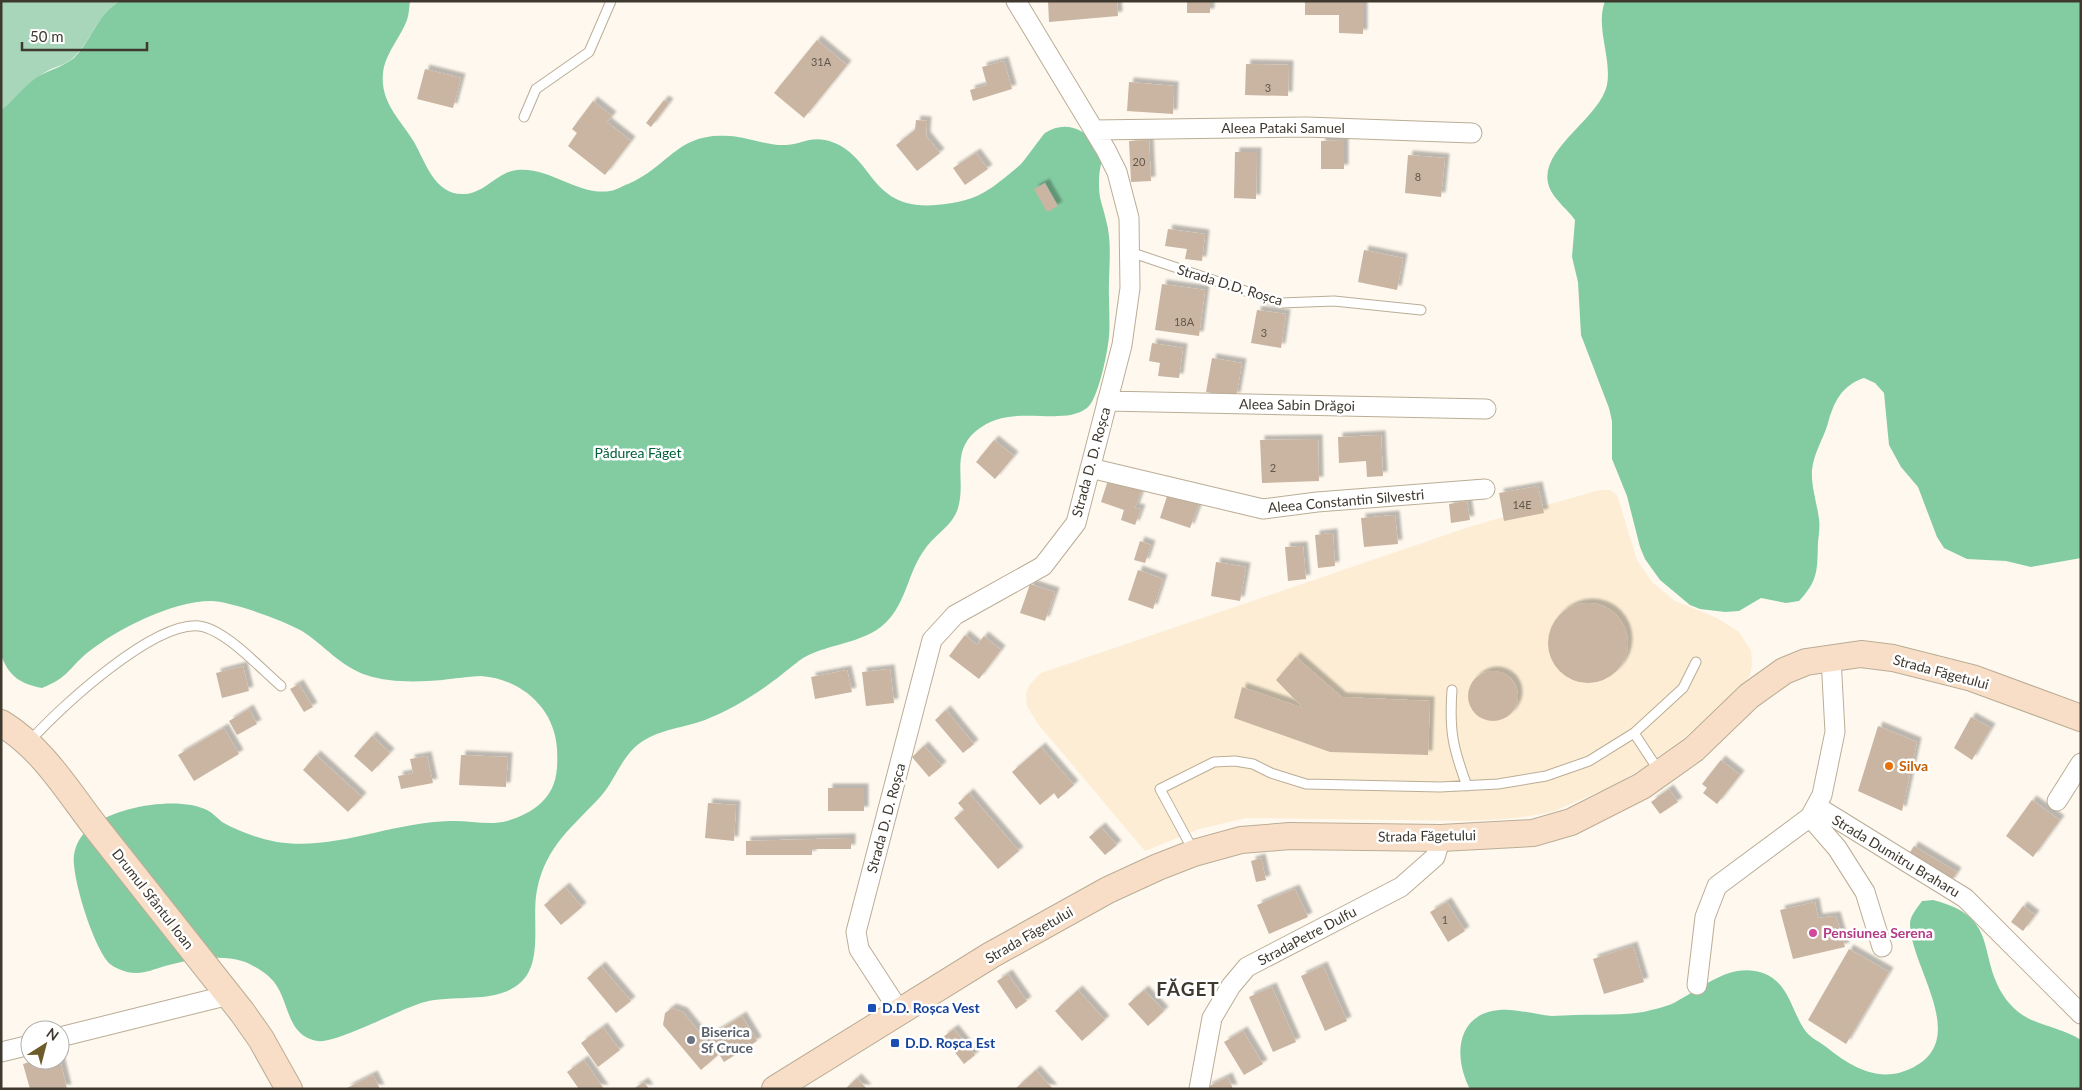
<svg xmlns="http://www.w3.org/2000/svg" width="2082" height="1090" font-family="Lato,sans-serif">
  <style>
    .built { fill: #fcedd4 }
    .green { fill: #a7d6ba }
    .forest { fill: #83cca2 }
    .building { fill: #c9b5a2; filter: url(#shadow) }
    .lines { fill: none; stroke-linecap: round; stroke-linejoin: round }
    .lane-casing { stroke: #bbad96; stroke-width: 11 }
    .street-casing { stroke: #bbad96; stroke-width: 21 }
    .secondary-casing { stroke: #bbad96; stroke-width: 28 }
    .lane { stroke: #fff; stroke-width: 9 }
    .street { stroke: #fff; stroke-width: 19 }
    .secondary { stroke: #f8dec6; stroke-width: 26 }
    .food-dot { fill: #e8710a; stroke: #fff; stroke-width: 2 }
    .hotel-dot { fill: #d1479c; stroke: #fff; stroke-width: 2 }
    .transit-dot { fill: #1a4fb4; stroke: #fff; stroke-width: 2 }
    .worship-dot { fill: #6b7280; stroke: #fff; stroke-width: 2 }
    .labels { text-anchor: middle; stroke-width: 5; stroke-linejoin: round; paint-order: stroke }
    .number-label { font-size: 11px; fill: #61574c }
    .street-label { font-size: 14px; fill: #3e382f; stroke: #fff }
    .park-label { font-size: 14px; fill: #005f39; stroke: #fff }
    .food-label { font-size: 14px; font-weight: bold; fill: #c56008; stroke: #fff; text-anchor: start }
    .hotel-label { font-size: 14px; font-weight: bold; fill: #b23c85; stroke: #fff; text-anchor: start }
    .transit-label { font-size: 14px; font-weight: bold; fill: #164399; stroke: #fff; text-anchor: start }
    .worship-label { font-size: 14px; font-weight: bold; fill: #5b616d; stroke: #fff; text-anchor: start }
    .district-label { font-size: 19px; font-weight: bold; letter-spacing: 1px; fill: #3e382f; stroke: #fff }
  </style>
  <defs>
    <filter id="shadow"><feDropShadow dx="4.5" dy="-4.5" stdDeviation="1" flood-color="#0004"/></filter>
  </defs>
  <rect width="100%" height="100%" fill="#fef8ee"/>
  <path class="built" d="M1600 490H1610L1617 495 1637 560 1652 582 1675 601 1717 618 1739 632 1751 651 1752 664 1750 675 1743 685 1685 737 1643 768 1612 786 1552 812 1516 818 1470 821 1246 818 1199 829 1145 851 1038 724 1027 706 1026 694 1030 684 1041 673 1472 526Z"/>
  <path class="green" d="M1 1H120C97 14 92 40 74 57 67 64 58 66 49 70 31 80 17 97 1 110Z"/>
  <path class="forest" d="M120 1H410C409 8 409 14 407 20 400 38 385 54 383 73 380 103 401 120 414 142 426 163 435 196 465 194 485 193 497 172 517 170 549 166 578 196 610 191 617 190 622 186 628 184 670 166 677 132 729 136 749 137 767 146 786 145 803 144 808 137 825 140 875 151 866 211 936 205 956 203 974 200 991 188 996 185 1017 168 1021 164 1025 160 1041 137 1045 133 1063 121 1084 127 1095 145 1106 164 1099 162 1099 182 1099 202 1102 201 1106 220 1113 245 1108 271 1109 297 1109 304 1110 330 1109 336 1108 351 1098 400 1087 408 1061 428 1011 401 976 431 951 452 965 477 959 504 955 525 937 532 925 549 909 570 907 598 890 618 869 644 831 642 803 658 797 662 778 678 772 682 752 697 728 711 705 720 681 729 654 729 634 748 620 762 614 781 601 796 573 827 546 845 537 890 531 918 544 963 520 983 501 1000 469 997 445 999 428 1000 423 1002 408 1008 390 1015 332 1044 318 1041 286 1036 290 1002 274 982 268 974 252 964 242 961 218 954 188 960 165 966 151 970 143 975 127 972 121 970 115 968 110 964 94 949 71 876 74 855 76 841 84 831 95 824 119 806 180 796 207 810 213 813 217 818 222 822 238 831 259 839 277 842 335 851 392 822 450 821 469 820 488 826 507 821 518 818 533 811 541 803 557 788 558 770 557 749 555 709 522 679 481 676 477 676 447 679 443 680 418 682 390 683 366 675 340 666 324 645 302 631 285 621 230 601 211 601 172 601 117 629 87 653 67 670 69 677 42 688 21 684 9 677 1 655V110C14 100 23 87 36 78 48 70 63 67 74 58 92 40 97 14 120 1Z
    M1605 1H2081V558L2031 567 2006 561 1967 559 1944 548 1937 537 1918 487 1901 467 1889 445 1884 393 1875 383 1864 378C1841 386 1834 402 1828 423 1823 440 1814 452 1812 470 1811 487 1817 503 1819 519 1820 527 1819 534 1818 542 1817 569 1819 580 1799 601L1786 603 1761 598 1739 611 1725 612 1700 609 1690 605 1660 580 1645 559 1640 547 1627 496 1612 459V421L1609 408 1581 335 1578 282 1572 257 1575 220C1568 210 1557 202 1551 191 1531 153 1599 121 1607 85 1612 58 1595 27 1605 1Z
    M1933 900C2005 918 1973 960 2010 1004 2028 1026 2058 1025 2081 1040V1089H1470C1453 1057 1456 1014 1499 1010 1516 1008 1535 1015 1552 1016 1560 1016 1567 1015 1575 1015 1598 1014 1620 1016 1643 1012 1655 1009 1668 1007 1679 1000 1705 986 1731 962 1763 973 1788 982 1791 1009 1804 1029 1809 1037 1818 1041 1825 1046 1851 1067 1880 1085 1914 1067 1970 1038 1910 966 1910 924 1910 916 1917 908 1922 901Z"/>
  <path class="building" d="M1048 1H1117L1118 16 1049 22Z
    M1187 1H1210V13H1187Z
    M1305 1H1363V34L1339 33V15H1305Z
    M817 40 847 65 804 118 774 93Z
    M1004 61 1012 89 973 101 970 90 987 85 982 67Z
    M1246 64 1289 65 1288 96 1245 95Z
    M425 69 461 78 453 108 417 99Z
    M1129 82 1174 86 1173 114 1127 111Z
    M664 100 669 103 651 127 646 123Z
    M593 101 612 116 607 122 631 141 605 175 568 146 577 133 572 129Z
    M916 120 927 121 926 136 940 153 917 171 896 145 915 130Z
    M1149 140 1151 181 1131 182 1129 141Z
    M1344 140V169H1321V141Z
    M1235 152H1257L1256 199 1234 198Z
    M976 153 988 169 965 185 953 168Z
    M1408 155 1445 158 1441 197 1405 193Z
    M1045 183 1058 206 1047 212 1034 189Z
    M1168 229 1205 234 1202 261 1185 259 1187 249 1165 246Z
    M1364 250 1403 258 1397 290 1358 282Z
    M1162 284 1205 290 1199 336 1155 330Z
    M1257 310 1286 314 1281 348 1251 343Z
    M1152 343 1183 348 1179 378 1158 376 1160 363 1149 361Z
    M1212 358 1242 363 1236 397 1206 392Z
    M1381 435 1383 476 1367 477 1366 461 1339 463 1338 437Z
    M1318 439 1319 481 1262 483 1260 440Z
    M994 440 1014 456 995 479 976 462Z
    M1109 477 1142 488 1135 508 1141 509 1135 525 1121 520 1124 510 1101 502Z
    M1538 486 1544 513 1504 521 1499 493Z
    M1169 490 1200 501 1190 528 1160 518Z
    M1467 501 1470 520 1451 523 1449 504Z
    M1395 515 1398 544 1364 547 1361 518Z
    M1333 533 1335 566 1318 568 1315 535Z
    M1140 541 1151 545 1145 563 1134 560Z
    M1303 546 1306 579 1288 581 1285 547Z
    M1216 562 1246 567 1240 601 1211 596Z
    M1138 570 1163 579 1153 609 1128 600Z
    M1030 584 1055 592 1045 621 1020 613Z
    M1548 643a40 40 0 1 1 80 0a40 40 0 1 1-80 0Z
    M965 635 977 645 984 636 1001 650 979 679 949 656Z
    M1296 657 1342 697 1430 701 1428 755 1330 752 1234 718 1242 687 1303 708 1276 680Z
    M243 666 249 691 222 698 216 673Z
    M890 669 894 703 866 706 862 672Z
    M847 670 852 692 815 699 811 677Z
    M1468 696a25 25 0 1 1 50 0a25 25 0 1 1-50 0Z
    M299 684 313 707 304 712 290 689Z
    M249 709 257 724 237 735 229 721Z
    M946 710 974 744 963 753 935 720Z
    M1971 717 1991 728 1972 760 1954 748Z
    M1878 726 1917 742 1902 811 1858 791Z
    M224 728 239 754 194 781 178 755Z
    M372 736 390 753 372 772 354 756Z
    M924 746 942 766 929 777 912 757Z
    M1041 747 1074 785 1058 799 1054 793 1040 805 1012 772Z
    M316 755 362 797 348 812 303 770Z
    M461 755 508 757 506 787 459 785Z
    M427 756 433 783 401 789 398 776 413 773 410 759Z
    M1721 760 1740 775 1717 804 1703 793 1707 788 1702 784Z
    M828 788H864V811H828Z
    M1669 789 1678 802 1660 814 1651 802Z
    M969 793 1019 851 998 869 954 818 964 810 958 803Z
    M2032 800 2060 820 2033 857 2006 836Z
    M708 803 736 805 734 841 705 838Z
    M1101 827 1117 845 1105 855 1089 837Z
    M851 838V849H812V855H746V841Z
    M1914 846 1957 872 1950 883 1907 857Z
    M1261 858 1266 880 1256 882 1251 861Z
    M565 887 582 907 561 925 544 905Z
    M1295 889 1308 917 1269 934 1257 905Z
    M1447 902 1465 931 1448 942 1430 912Z
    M1815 902 1818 918 1836 916 1845 947 1793 959 1780 910Z
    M2023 906 2035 915 2023 931 2011 922Z
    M1633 946 1644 982 1604 994 1593 959Z
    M1849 949 1889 972 1846 1044 1808 1020Z
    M601 966 631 1001 616 1013 587 978Z
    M1323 966 1347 1021 1325 1031 1301 976Z
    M1008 974 1027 1001 1016 1009 997 981Z
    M1272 987 1296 1042 1273 1052 1249 997Z
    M1078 990 1105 1020 1082 1041 1055 1011Z
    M1144 990 1164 1011 1148 1026 1128 1004Z
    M672 1008 683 1012 718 1055 701 1070 663 1025 665 1013Z
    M742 1016 757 1041 724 1062 708 1037Z
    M603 1027 620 1050 598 1067 581 1043Z
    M954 1029 975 1055 964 1064 943 1037Z
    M1243 1031 1263 1064 1244 1075 1224 1042Z
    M36 1060H60L67 1089H30L23 1064Z
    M584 1060 604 1089H579L567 1072Z
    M1036 1070 1053 1089H1015Z
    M373 1075 380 1089H345Z
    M1228 1077 1233 1089H1208L1207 1087Z
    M857 1078 867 1089H845Z
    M644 1082 649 1089H633Z"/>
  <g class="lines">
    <defs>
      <path id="lane" d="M524 117 536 89 589 52 611 1
        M1130 252 1281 303 1334 301 1421 310
        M1452 690C1449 731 1453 748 1467 786
        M1634 733 1659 771
        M30 741C59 708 154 621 199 626 225 629 261 669 281 686
        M1193 850 1160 789 1214 762 1235 761 1253 764 1271 773 1306 784 1440 787 1498 784 1546 776 1589 761 1634 733 1683 688 1696 662"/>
      <path id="street" d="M1094 130 1306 127 1472 133
        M1107 401 1486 409
        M1090 468 1263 509 1317 502 1485 489
        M2057 801 2081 763
        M1816 806 1965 898 2081 1014
        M1810 817 1837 848 1865 892 1882 947
        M1697 985 1705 917 1717 886 1810 817 1822 795 1835 732 1831 658
        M900 1012 859 949 856 932 932 640 955 615 1043 566 1076 523 1122 345 1130 288 1129 218 1117 172 1106 150 1016 1
        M60 1037 229 995
        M1 1052 30 1045
        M1199 1089 1212 1018 1231 986 1247 967 1401 887 1435 857 1441 838"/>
      <path id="secondary" d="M1 723C44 749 68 792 98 830 146 891 194 952 242 1012L261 1039 289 1089
        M775 1089 991 955 1108 890 1158 867 1194 853 1241 840 1290 836 1441 838 1533 833 1571 822 1642 786 1694 749 1749 696 1784 671 1806 662 1861 654 1893 658 1972 678 2081 718"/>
    </defs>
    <use href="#lane" class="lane-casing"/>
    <use href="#street" class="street-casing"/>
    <use href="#secondary" class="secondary-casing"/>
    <use href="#lane" class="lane"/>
    <use href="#street" class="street"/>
    <use href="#secondary" class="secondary"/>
  </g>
  <circle class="food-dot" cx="1889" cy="766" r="5"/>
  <circle class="hotel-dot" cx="1813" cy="933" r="5"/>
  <g class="transit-dot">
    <rect x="867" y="1003" width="10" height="10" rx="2.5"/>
    <rect x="890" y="1038" width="10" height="10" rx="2.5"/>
  </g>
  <circle class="worship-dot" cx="691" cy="1040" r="5"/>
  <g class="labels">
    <g class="number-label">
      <text x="821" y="66">31A</text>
      <text x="1268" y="92">3</text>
      <text x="1139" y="166">20</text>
      <text x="1418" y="181">8</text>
      <text x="1184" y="326">18A</text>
      <text x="1264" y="337">3</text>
      <text x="1273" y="472">2</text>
      <text x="1522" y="509">14E</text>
      <text x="1445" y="924">1</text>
    </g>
    <g class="street-label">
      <text x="1283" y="133">Aleea Pataki Samuel</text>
      <text transform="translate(1230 285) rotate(17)" y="5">Strada D.D. Roșca</text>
      <text transform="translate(1297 405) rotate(1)" y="5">Aleea Sabin Drăgoi</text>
      <text transform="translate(1091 462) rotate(-75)" y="5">Strada D. D. Roșca</text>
      <text transform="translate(1346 501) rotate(-5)" y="5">Aleea Constantin Silvestri</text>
      <text transform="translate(1941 672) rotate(15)" y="5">Strada Făgetului</text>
      <text transform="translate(886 818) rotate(-75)" y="5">Strada D. D. Roșca</text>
      <text transform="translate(1427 836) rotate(-1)" y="5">Strada Făgetului</text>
      <text transform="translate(1896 856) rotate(31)" y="5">Strada Dumitru Braharu</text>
      <text transform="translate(153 899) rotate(52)" y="5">Drumul Sfântul Ioan</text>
      <text transform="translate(1029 935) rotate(-30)" y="5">Strada Făgetului</text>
      <text transform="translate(1307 936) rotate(-28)" y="5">StradaPetre Dulfu</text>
    </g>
    <g class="park-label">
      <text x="638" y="458">Pădurea Făget</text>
    </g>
    <g class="food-label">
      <text x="1899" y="771">Silva</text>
    </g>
    <g class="hotel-label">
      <text x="1823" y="938">Pensiunea Serena</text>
    </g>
    <g class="transit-label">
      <text x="882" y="1013">D.D. Roșca Vest</text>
      <text x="905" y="1048">D.D. Roșca Est</text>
    </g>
    <g class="worship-label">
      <text x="701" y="1037">Biserica<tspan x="701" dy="16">Sf Cruce</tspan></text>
    </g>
    <g class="district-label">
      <text x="1188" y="996">FĂGET</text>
    </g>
  </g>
  <rect width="2082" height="1090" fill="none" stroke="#3e382f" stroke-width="5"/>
  <g transform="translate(45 1045) rotate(36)"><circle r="24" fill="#ffffff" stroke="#b2afac"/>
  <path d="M0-4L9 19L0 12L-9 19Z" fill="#6d5c2a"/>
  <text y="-8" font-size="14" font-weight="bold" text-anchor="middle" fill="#3e382f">N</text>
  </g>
  <path d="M22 42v8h125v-8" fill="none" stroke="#3e382f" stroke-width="2.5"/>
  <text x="30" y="42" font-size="15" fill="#3e382f" stroke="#ffffff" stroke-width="4" paint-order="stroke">50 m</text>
</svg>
